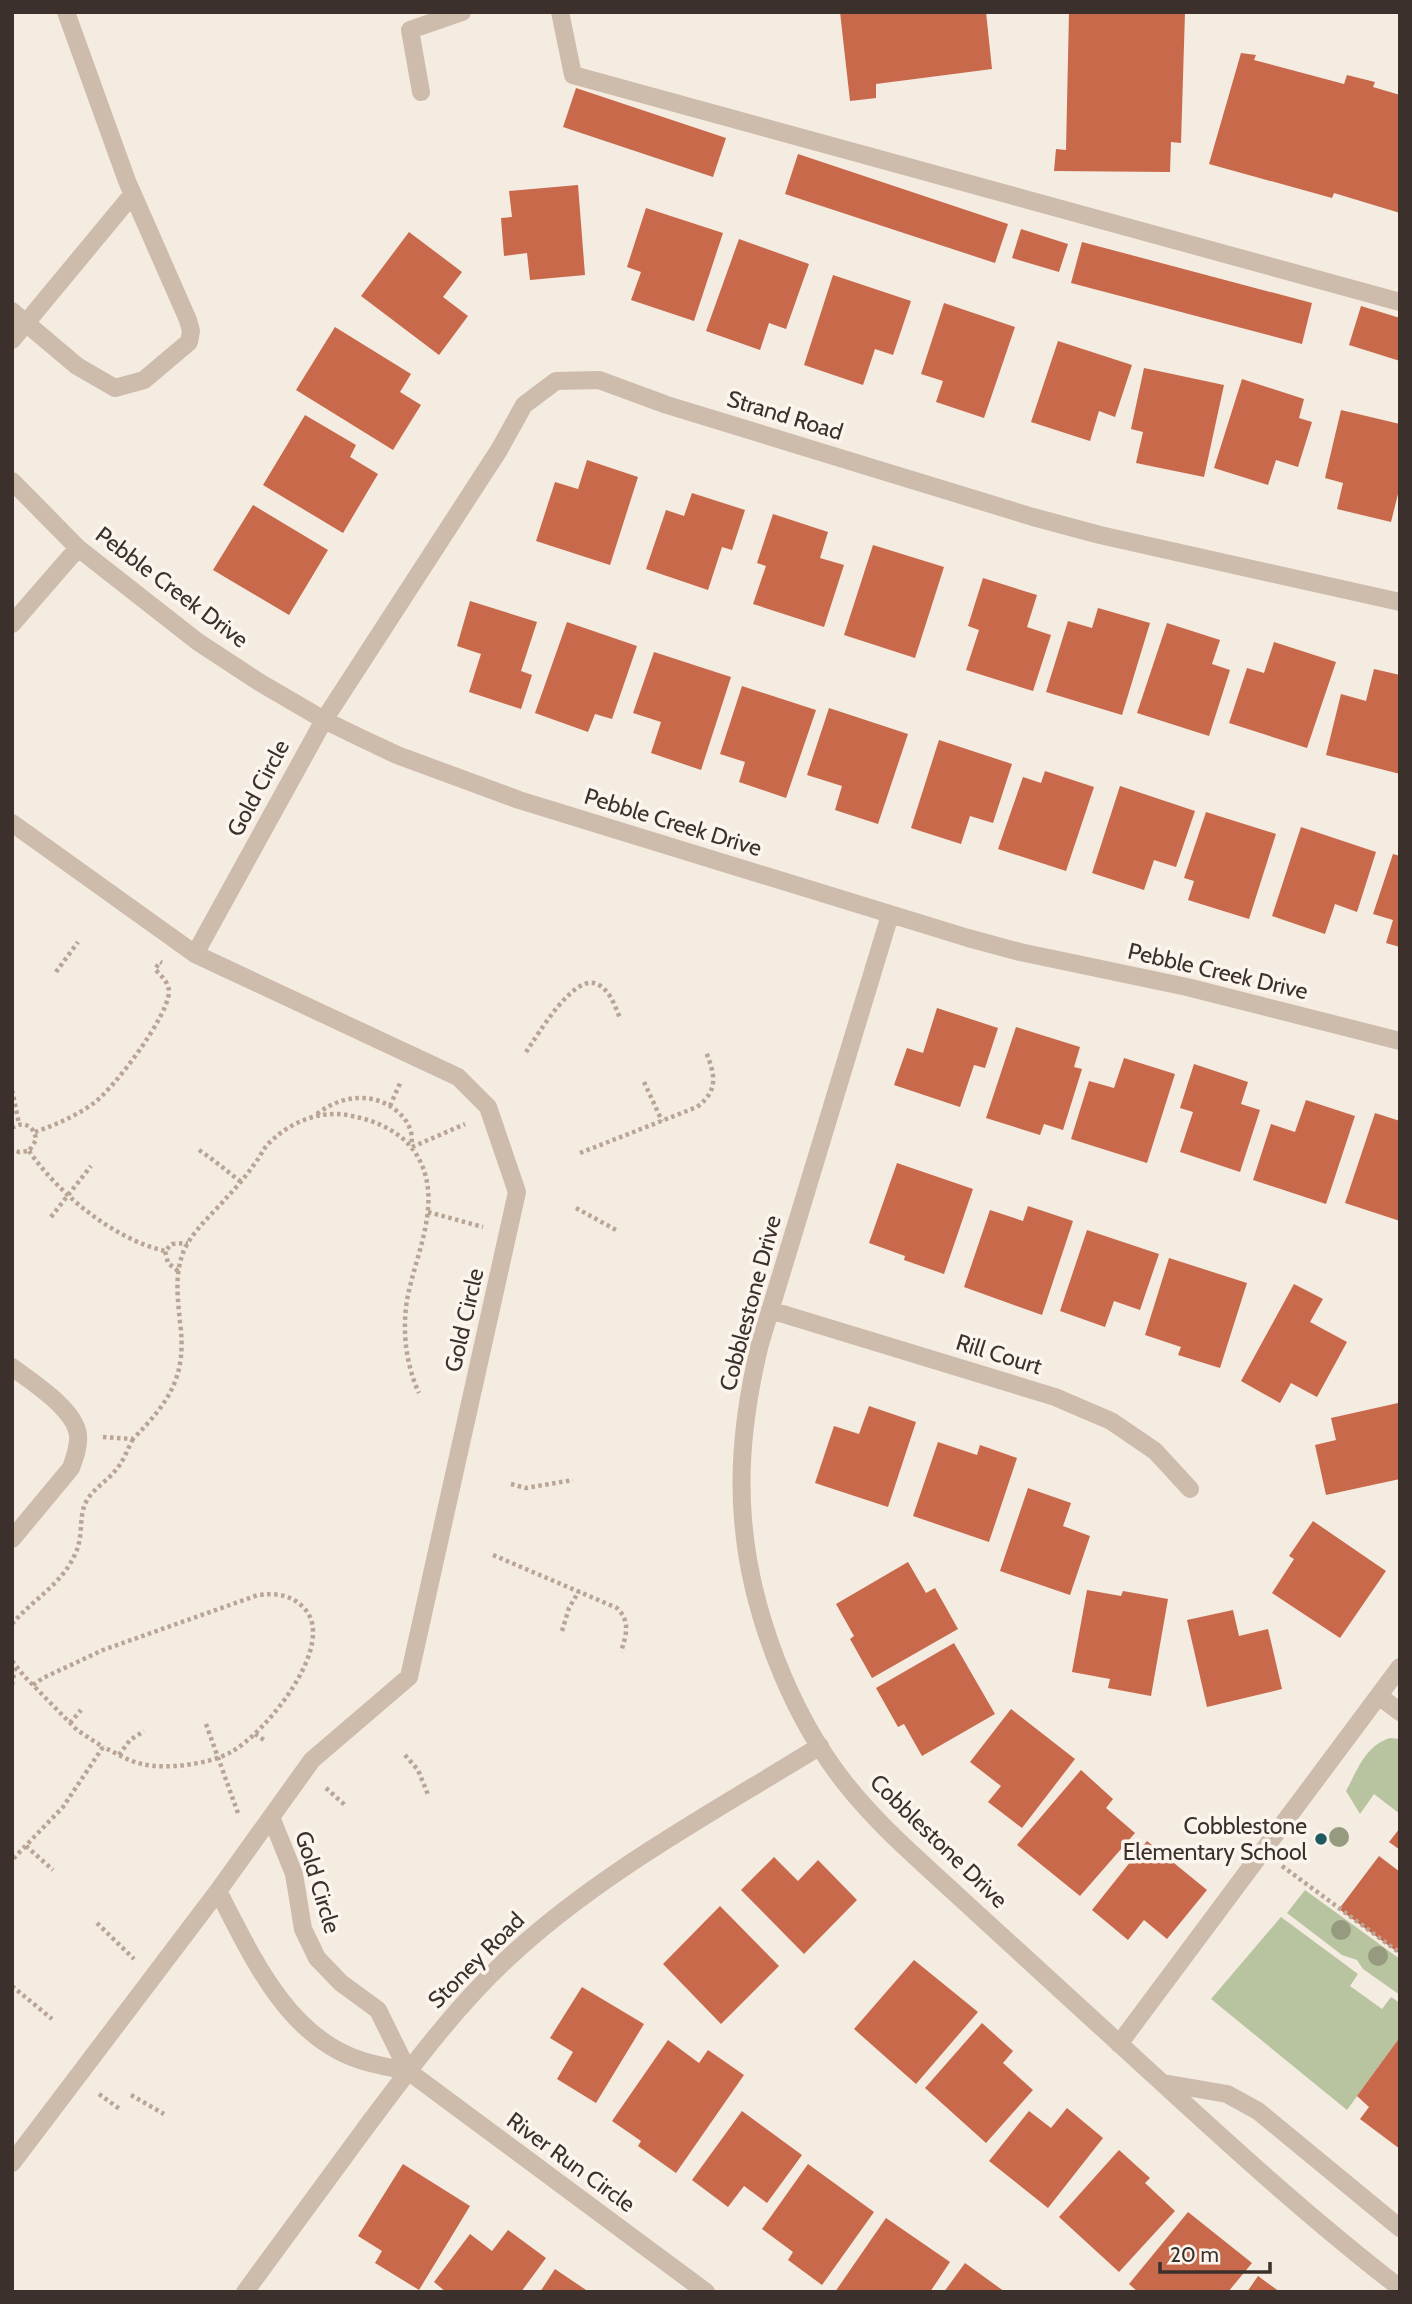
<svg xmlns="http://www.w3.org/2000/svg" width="1412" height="2304" font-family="Cabin,sans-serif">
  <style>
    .green { fill: #b8c4a0 }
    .building { fill: #c8694b }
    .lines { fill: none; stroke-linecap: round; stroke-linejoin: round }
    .path { stroke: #b9a596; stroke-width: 4.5; stroke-dasharray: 3.5 3.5; stroke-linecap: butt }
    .minor { stroke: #cdbbac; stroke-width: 18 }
    .tree { fill: #969b7f }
    .poi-dot { fill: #1f5a5e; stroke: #fbf5ee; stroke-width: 2.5 }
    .labels { text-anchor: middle; stroke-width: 7; stroke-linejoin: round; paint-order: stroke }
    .street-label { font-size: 23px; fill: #3b302b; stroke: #fbf5ee }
    .poi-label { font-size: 23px; fill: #3b302b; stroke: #fbf5ee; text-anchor: end }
  </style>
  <rect width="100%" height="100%" fill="#f4ebe1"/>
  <path class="green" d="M1390 1738 1400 1739V1814L1374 1794 1360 1814 1346 1791C1358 1769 1365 1746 1390 1738Z
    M1305 1890 1400 1959V1995L1363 1969 1357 1960 1342 1955 1287 1913Z
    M1281 1917 1358 1974 1350 1986 1382 2009 1391 1997 1400 2003V2037L1347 2110 1211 1999Z"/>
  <path class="building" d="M840 12H986L992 69 876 84V98L850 101Z
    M1069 12H1185L1181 143 1171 142 1170 172 1054 171 1056 149 1066 150Z
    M1241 53 1256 55 1254 60 1344 84 1347 75 1375 82 1373 87 1400 95V213L1334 193 1332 198 1209 164Z
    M576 88 726 138 713 177 563 127Z
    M798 154 1008 224 995 263 785 194Z
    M578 185 585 275 530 280 527 253 504 256 501 218 512 217 509 191Z
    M646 208 723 233 694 321 631 300 641 272 627 267Z
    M1021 229 1068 244 1059 272 1012 258Z
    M409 232 462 272 443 297 468 316 439 355 361 296Z
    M739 239 809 264 786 329 769 323 760 350 706 331Z
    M1082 242 1312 303 1302 344 1071 283Z
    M833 275 911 301 893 355 875 349 863 385 804 365Z
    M944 303 1015 327 984 418 936 402 943 381 921 374Z
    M1361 306 1400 318V361L1349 345Z
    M335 327 411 374 400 392 421 405 393 450 296 390Z
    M1058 341 1132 365 1115 417 1099 411 1090 441 1031 422Z
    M1144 368 1224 385 1204 477 1136 463 1143 432 1131 429Z
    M1242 379 1304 399 1299 418 1312 422 1298 467 1276 460 1268 485 1214 468Z
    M1341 410 1400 424V486L1391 522 1337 509 1343 483 1325 478Z
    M305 415 356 445 350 457 378 474 343 533 263 485Z
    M587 460 638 477 610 565 536 541 555 482 578 489Z
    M692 493 745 510 732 550 722 547 708 590 646 569 666 510 684 516Z
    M253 505 328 550 289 615 213 570Z
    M773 514 828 532 820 558 844 565 824 627 753 604 766 566 757 563Z
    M873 545 944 567 915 658 844 635Z
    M983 578 1037 595 1027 627 1051 635 1033 691 966 670 979 630 968 626Z
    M470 601 537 622 521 671 532 675 521 709 469 692 481 654 457 646Z
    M1098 608 1150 623 1122 715 1046 692 1068 621 1092 628Z
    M567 622 637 646 612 719 595 714 588 732 535 713Z
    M1167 623 1220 640 1212 664 1230 670 1209 736 1137 713Z
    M1274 642 1336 662 1307 748 1229 723 1247 668 1264 673Z
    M654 652 731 677 701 770 651 753 661 722 633 713Z
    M1374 669 1400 675V774L1326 755 1341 694 1366 701Z
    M742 686 816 710 786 798 739 782 745 762 720 754Z
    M829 708 908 734 878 824 835 810 842 786 807 775Z
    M939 740 1012 764 993 823 970 816 961 844 911 828Z
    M1045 771 1094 787 1066 871 998 849 1023 777 1041 783Z
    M1120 786 1195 811 1176 867 1154 860 1144 890 1092 873Z
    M1206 812 1276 834 1249 919 1188 900 1194 881 1184 878Z
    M1301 827 1376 852 1357 912 1335 904 1325 934 1272 916Z
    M1393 854 1400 856V947L1386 943 1393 920 1373 914Z
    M937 1008 998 1028 985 1068 974 1065 960 1107 894 1085 907 1048 923 1053Z
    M1016 1027 1080 1047 1074 1067 1082 1069 1063 1130 1044 1124 1040 1135 986 1118Z
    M1124 1058 1175 1074 1147 1163 1071 1139 1089 1081 1114 1088Z
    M1194 1064 1248 1082 1241 1104 1260 1110 1240 1172 1180 1152 1193 1112 1180 1108Z
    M1306 1100 1355 1116 1326 1204 1253 1180 1271 1124 1295 1132Z
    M1375 1113 1400 1121V1221L1345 1203Z
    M897 1163 973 1189 944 1274 904 1260 905 1256 869 1243Z
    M1028 1206 1073 1221 1042 1315 964 1287 990 1210 1023 1221Z
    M1087 1230 1159 1254 1140 1310 1114 1301 1105 1327 1060 1311Z
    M1169 1258 1247 1283 1220 1368 1178 1355 1181 1347 1145 1335Z
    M1294 1284 1323 1299 1310 1322 1347 1342 1317 1397 1291 1383 1280 1403 1241 1381Z
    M1398 1403 1400 1479 1326 1495 1315 1445 1336 1440 1331 1418Z
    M869 1406 916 1422 888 1507 815 1483 834 1426 859 1434Z
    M938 1442 977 1455 980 1445 1017 1458 989 1542 913 1516Z
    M1028 1488 1071 1503 1063 1526 1090 1536 1070 1595 1000 1571Z
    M1313 1521 1386 1571 1340 1638 1272 1593 1294 1559 1289 1556Z
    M908 1562 926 1593 935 1588 958 1629 872 1678 850 1639 854 1636 836 1604Z
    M1087 1590 1121 1596 1123 1591 1168 1599 1151 1696 1108 1688 1110 1679 1072 1672Z
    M1233 1610 1239 1636 1268 1629 1282 1689 1207 1707 1187 1620Z
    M954 1643 995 1714 922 1756 904 1724 898 1727 876 1688Z
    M1011 1709 1075 1759 1022 1828 988 1802 1001 1786 970 1762Z
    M1081 1770 1113 1799 1106 1808 1135 1833 1080 1896 1017 1845Z
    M1400 1828V1850L1389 1842Z
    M1147 1841 1207 1890 1167 1939 1144 1920 1128 1940 1092 1910Z
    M1379 1856 1400 1872V1954L1339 1909Z
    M774 1857 798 1881 818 1860 857 1900 804 1954 741 1890Z
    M720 1906 779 1966 721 2024 663 1964Z
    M914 1960 978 2012 916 2084 854 2029Z
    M582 1987 644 2024 596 2103 557 2079 573 2052 550 2038Z
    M982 2023 1013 2051 1003 2063 1033 2090 986 2143 925 2088Z
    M1400 2037V2149L1360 2119 1369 2107 1357 2096Z
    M668 2040 699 2063 708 2050 744 2075 676 2173 638 2146 641 2141 612 2121Z
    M1067 2108 1103 2138 1048 2208 989 2161 1029 2111 1051 2128Z
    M742 2111 802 2155 767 2203 744 2186 728 2207 692 2180Z
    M1119 2150 1150 2178 1145 2183 1175 2211 1119 2272 1059 2217Z
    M403 2164 470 2206 419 2290 375 2263 382 2251 358 2236Z
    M808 2164 874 2212 822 2285 788 2260 793 2252 762 2229Z
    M1188 2212 1252 2263 1228 2292H1138L1129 2284Z
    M886 2218 950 2262 930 2292H835Z
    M508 2230 546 2258 521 2292H446L434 2282 470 2234 492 2251Z
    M965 2263 1005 2292H944Z
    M555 2269 589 2292H540Z
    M1258 2276 1280 2292H1247Z"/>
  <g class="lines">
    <path class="path" d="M56 972 78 942
      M526 1052C538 1035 575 970 599 985 611 992 615 1007 620 1018
      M644 1082 662 1121
      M12 1090 19 1124
      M390 1106 401 1081
      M317 1114C341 1095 374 1091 398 1112 408 1121 414 1132 411 1146
      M12 1128C23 1120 35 1126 36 1140L29 1151 19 1152 12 1149
      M35 1132C55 1125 76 1116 94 1103 114 1088 169 1016 169 991 168 981 161 976 155 969L160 962 162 963
      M412 1147 465 1124
      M199 1150C214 1160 227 1171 241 1182
      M29 1151C59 1194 113 1239 165 1251
      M580 1153 697 1107C719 1090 715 1075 706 1052
      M576 1208 618 1231
      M428 1212 483 1227
      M51 1217 91 1166
      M178 1271 168 1263 165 1251 172 1244 188 1243
      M103 1437 133 1439C170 1401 187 1376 180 1322 178 1302 175 1279 181 1259 187 1235 212 1215 228 1196 239 1185 249 1172 258 1159 262 1153 265 1146 270 1142 292 1121 322 1109 352 1116 379 1121 408 1135 420 1161 442 1205 415 1256 407 1300 402 1331 406 1365 419 1393
      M511 1484 526 1488 573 1480
      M493 1555 617 1608C631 1622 626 1635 621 1652
      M12 1624C33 1599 63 1584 76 1552 83 1537 79 1518 85 1504 91 1490 105 1483 114 1472 123 1463 127 1450 133 1439
      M562 1631 569 1608 579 1591
      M12 1661 24 1676 77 1730 103 1747 63 1807 12 1860
      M12 1685 15 1668
      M33 1685 43 1678 103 1650 258 1595C275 1593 290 1594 303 1607 340 1643 265 1734 231 1752 210 1764 166 1770 142 1764 128 1761 116 1753 103 1747
      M70 1723 81 1710
      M206 1724 239 1816
      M255 1734 264 1740
      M119 1755 130 1740 144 1731
      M405 1755 418 1770 429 1797
      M326 1788 346 1806
      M26 1846 53 1870
      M1282 1866 1400 1953
      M97 1923 134 1959
      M12 1986 52 2019
      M99 2094 121 2110
      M131 2095 164 2114"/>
    <path class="minor" d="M560 12 573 75 1400 302
      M421 92 410 30 462 12
      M12 311 26 323 132 195
      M12 340 26 323 77 366 115 388 144 380 189 342 191 331 188 320 127 181 66 12
      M12 481 78 548 198 642 259 682 324 720 361 738 397 755 519 800 968 938 1020 952 1187 987 1400 1041
      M12 624 78 548
      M12 823 195 954 458 1077 488 1107 517 1192 409 1677 312 1760 218 1891 12 2163
      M890 915 760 1344C746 1401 738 1461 743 1519 750 1609 789 1712 845 1783 878 1825 919 1860 957 1895 1001 1935 1044 1975 1088 2015 1190 2108 1290 2203 1400 2288
      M195 954 324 720 499 450 524 405 556 381 599 380 667 405 1033 517 1100 535 1400 602
      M770 1310 1055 1397 1111 1421 1155 1451 1190 1489
      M12 1367C32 1382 75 1409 78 1435 79 1446 75 1457 71 1468L12 1539
      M1379 1696 1400 1712
      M218 1891C251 1954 286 2036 360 2060 375 2065 392 2068 408 2071L378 2010 341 1983 317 1958 303 1929 294 1874 271 1817
      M1119 2044 1400 1667
      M408 2071 706 2292
      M1163 2083 1227 2094 1258 2111 1400 2228
      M245 2292C285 2238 324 2184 364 2130 408 2071 452 2011 506 1960 597 1874 714 1812 820 1746"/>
  </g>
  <g class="tree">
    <circle cx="1339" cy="1837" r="10"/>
    <circle cx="1341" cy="1930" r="10"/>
    <circle cx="1378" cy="1956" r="10"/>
  </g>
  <circle class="poi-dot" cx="1321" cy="1839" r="7"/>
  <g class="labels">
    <g class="street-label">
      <text transform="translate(785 415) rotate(17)" y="8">Strand Road</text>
      <text transform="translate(172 587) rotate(37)" y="8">Pebble Creek Drive</text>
      <text transform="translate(258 788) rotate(-62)" y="8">Gold Circle</text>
      <text transform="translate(673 822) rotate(17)" y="8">Pebble Creek Drive</text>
      <text transform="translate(1218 971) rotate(13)" y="8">Pebble Creek Drive</text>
      <text transform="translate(750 1303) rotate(-75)" y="8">Cobblestone Drive</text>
      <text transform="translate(464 1320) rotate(-77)" y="8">Gold Circle</text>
      <text transform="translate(999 1354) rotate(17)" y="8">Rill Court</text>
      <text transform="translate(939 1841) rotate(44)" y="8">Cobblestone Drive</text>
      <text transform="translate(318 1882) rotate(73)" y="8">Gold Circle</text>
      <text transform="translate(476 1960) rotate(-45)" y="8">Stoney Road</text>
      <text transform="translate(571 2162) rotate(36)" y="8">River Run Circle</text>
    </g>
    <g class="poi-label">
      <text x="1307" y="1834">Cobblestone<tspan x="1307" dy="26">Elementary School</tspan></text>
    </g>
  </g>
  <rect width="1412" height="2304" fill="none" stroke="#3b302b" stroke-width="28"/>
  <path d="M1160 2262v10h110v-10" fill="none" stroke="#3b302b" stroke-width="3.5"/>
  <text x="1170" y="2262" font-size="21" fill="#3b302b" stroke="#fbf5ee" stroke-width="5" paint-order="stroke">20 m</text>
</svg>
